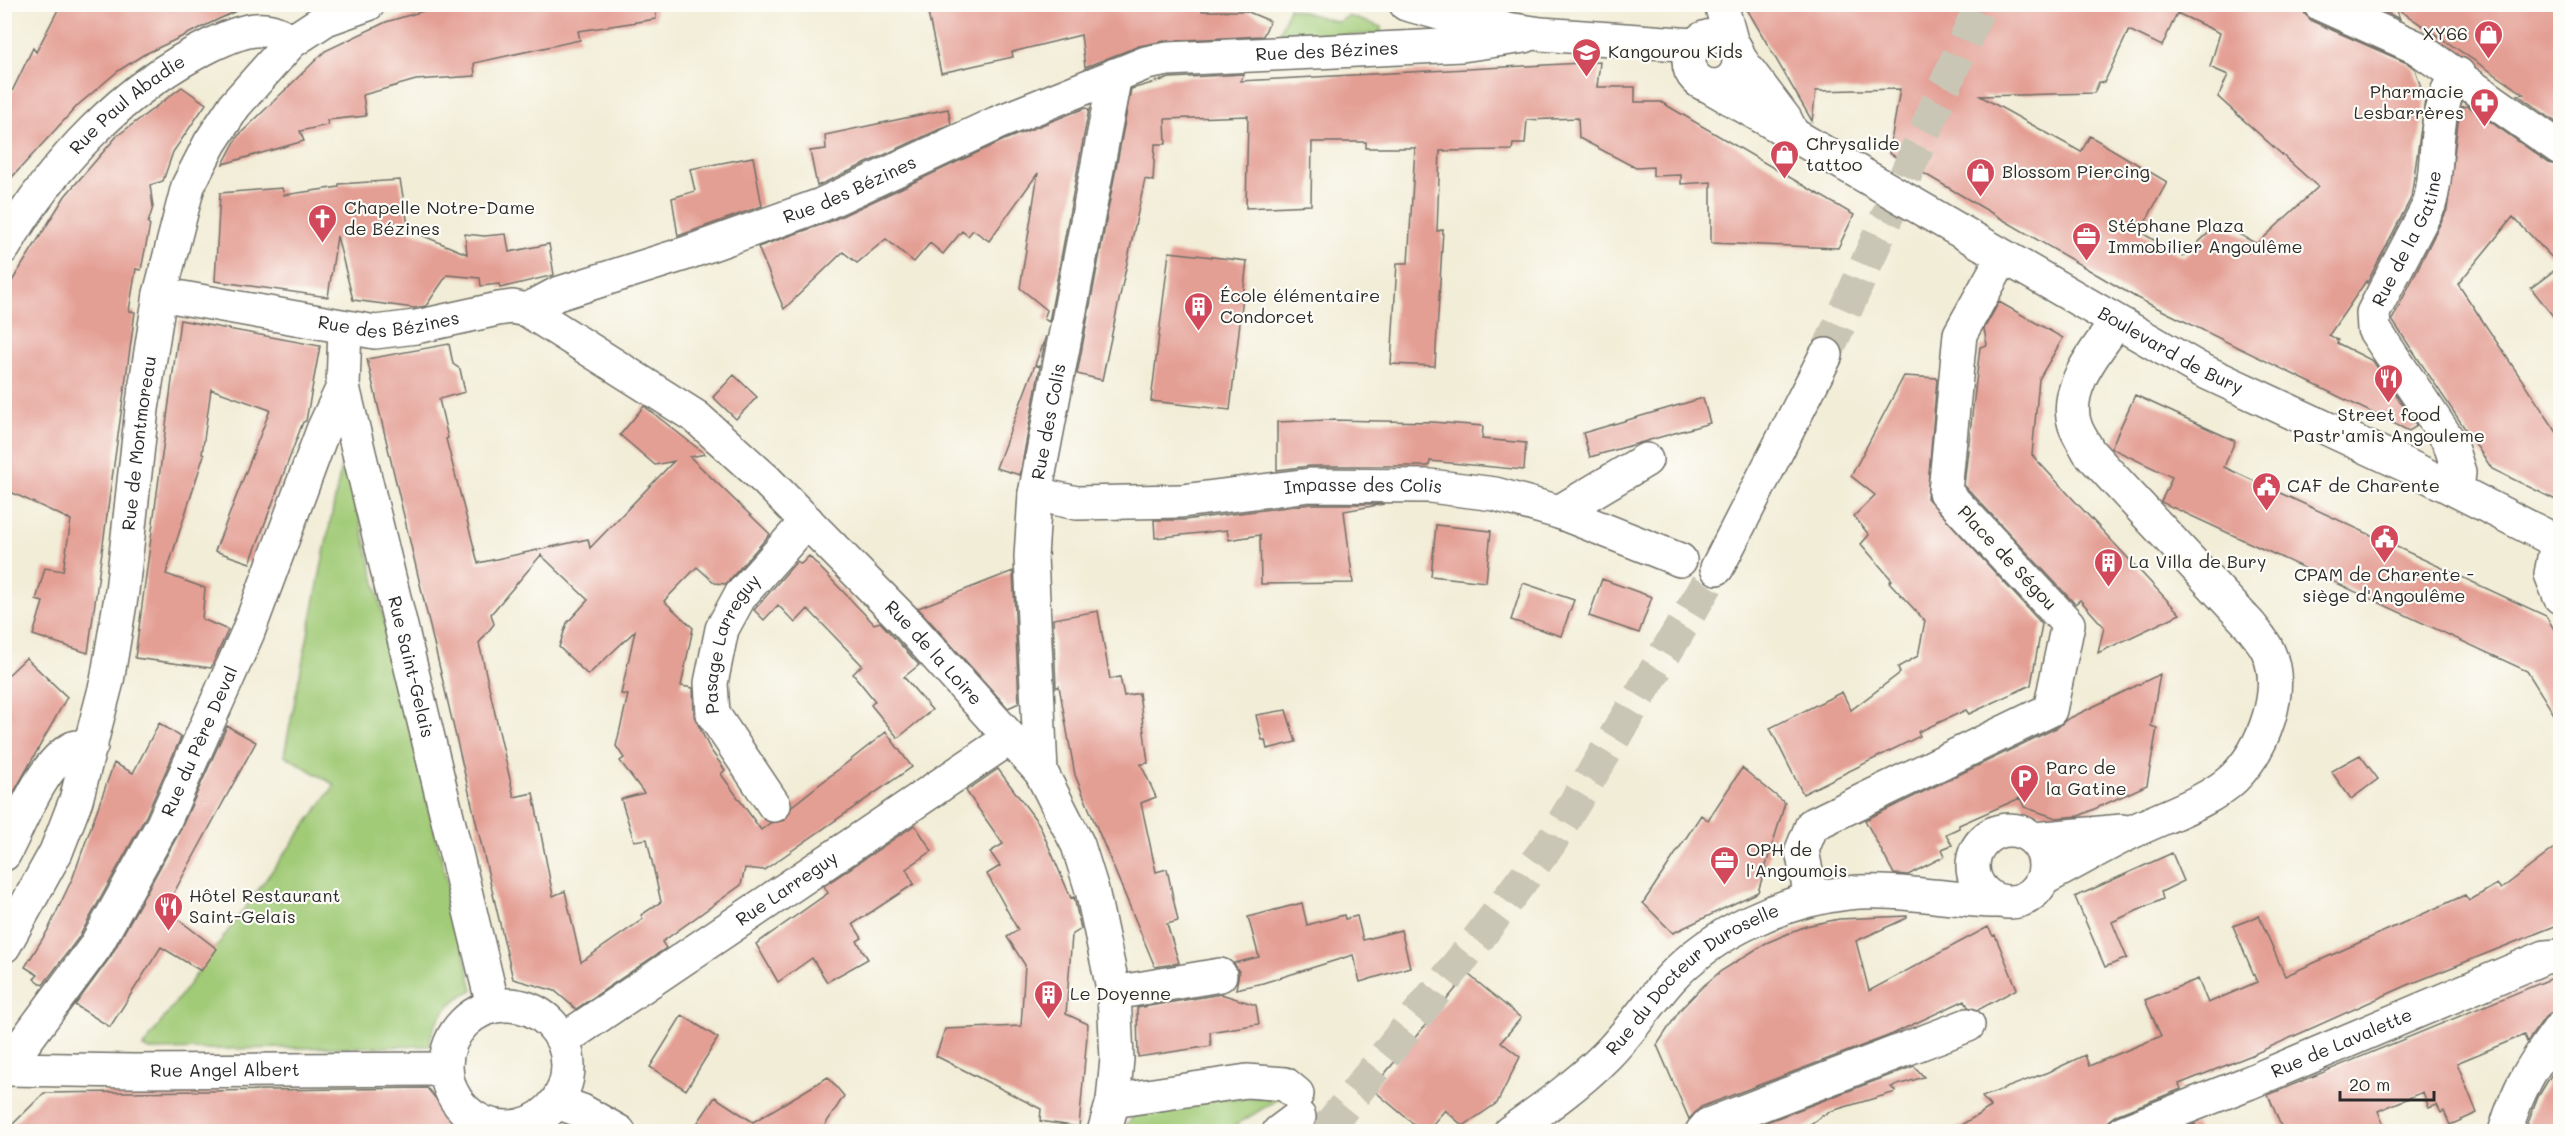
<svg xmlns="http://www.w3.org/2000/svg" width="2565" height="1136" font-family="Mali,sans-serif">
  <style>
    .green { fill: #a1cb77; stroke: #667b51; stroke-width: 1.5 }
    .building { fill: #e49f94; fill-rule: evenodd }
    .lines { fill: none; stroke-linecap: round; stroke-linejoin: round }
    .major-tunnel { stroke: #cac6b5; stroke-width: 33; stroke-dasharray: 33 16; stroke-linecap: butt }
    .minor-casing { stroke: #716f67; stroke-width: 36 }
    .major-casing { stroke: #716f67; stroke-width: 36 }
    .minor { stroke: #fff; stroke-width: 33 }
    .major { stroke: #fff; stroke-width: 33 }
    .labels { text-anchor: middle; stroke-width: 4.5; stroke-linejoin: round; paint-order: stroke }
    .poi-label { font-size: 18px; fill: #2b2b2b; stroke: #fdfcf7; text-anchor: start }
    .street-label { font-size: 18px; fill: #2b2b2b; stroke: #fdfcf7 }
  </style>
  <rect width="100%" height="100%" fill="#fdfcf7"/>
  <filter id="ink" filterUnits="userSpaceOnUse"><feTurbulence type="fractalNoise" baseFrequency=".0167" numOctaves="2"/><feDisplacementMap in="SourceGraphic" scale="12" xChannelSelector="R" yChannelSelector="G"/><feConvolveMatrix kernelMatrix="1 2 1 2 8 2 1 2 1" color-interpolation-filters="sRGB"/></filter>
  <filter id="wash" filterUnits="userSpaceOnUse"><feTurbulence type="fractalNoise" baseFrequency=".008" numOctaves="4" result="noise"/><feDisplacementMap in="SourceGraphic" scale="24" xChannelSelector="R" yChannelSelector="G"/><feGaussianBlur stdDeviation="1.35" result="paint"/><feColorMatrix in="noise" values="0 0 0 0 0 0 0 0 0 0 0 0 0 0 0 0 0 1.4 0 .05"/><feComposite in="paint" operator="in"/></filter>
  <g filter="url(#wash)">
    <rect width="100%" height="100%" fill="#f2edd7"/>
    <path class="green" d="M1289 8 1338 22 1348 16 1382 27 1380 34 1278 38Z
      M344 453 473 990C451 999 431 1022 429 1046L150 1050 143 1047 335 785 284 755Z
      M1276 1096 1277 1100 1226 1131 1121 1132 1137 1112 1169 1101Z"/>
    <g id="blocks">
      <path class="building" d="M61 4H251L143 55 118 71 78 105 4 186V108L33 48 36 52Z
        M447 4H655L656 19 578 31 580 40 474 63 475 76 416 80 363 95 366 116 327 120 328 125 300 131 304 141 223 164 238 136 325 51 386 22Z
        M926 4H1200L1202 11H1246L1270 21 1263 36 1165 41 1139 46 1085 67 1081 35 1012 52 1013 57 941 73Z
        M1744 4H2301L2305 14 2312 21 2407 63 2415 69 2425 100 2411 198 2367 283 2366 281 2329 335 2338 340 2337 343 2373 361 2417 426 2409 431 2137 298 1889 153 1900 89 1816 91 1812 121ZM2177 13 2220 33 2210 67 2228 75 2218 97 2318 187 2257 244 2219 223 2183 257 2140 232 2167 182 2090 136 2081 152 1980 96 2094 93 2099 82 2104 83 2129 30 2162 46Z
        M2367 4H2560V125L2518 95 2524 94 2396 8 2400 19Z
        M1600 62 1597 87H1635V102H1661L1854 215 1838 248 1711 243V182L1681 184V175L1653 176V167L1636 168 1579 138 1578 118 1527 120 1525 144H1513L1512 150 1440 151 1437 231 1443 230 1435 366 1391 364 1397 263H1408L1415 148H1366V142H1312L1311 205 1246 208 1248 116 1165 119 1166 144H1155L1153 181 1145 179 1102 380 1077 374 1131 89 1170 78 1244 74 1240 81Z
        M182 87 206 104 173 152 163 181 150 185 153 207 148 223 150 225 141 270 136 269 129 311 135 312 88 653 33 635 43 602 36 600 45 568 63 571 71 520 4 489V294L65 196 117 136Z
        M2468 106 2549 163 2560 166V325L2531 288 2560 266 2513 217 2458 284 2560 437V502L2492 469 2392 320 2447 210 2458 123 2462 107Z
        M1085 108 1089 109 1049 322 1044 319 1047 310 1020 288 1038 173 989 241 973 230 968 236 962 231 943 254 930 243 914 262 886 239 857 263 843 252 784 309 758 247 829 222 1004 140Z
        M948 109 951 124 817 186 810 151 826 149 825 135Z
        M753 157 762 206 678 236 672 198 695 191 690 169Z
        M400 180 409 230 467 254 465 234 484 236 506 234 509 252 549 244 554 275 500 288 499 284 481 286 480 278 447 275 426 306 414 308 353 300 337 236 328 297 215 281 220 193 282 188 284 195 339 187V184Z
        M1169 252 1247 261 1230 410 1151 401Z
        M1999 302 2063 338 2039 379 2032 455 2180 614 2098 653 2104 627 2080 600 2075 604 1964 485 1980 347 1987 345 1984 329Z
        M180 320 320 346 306 421 303 422 250 563 215 551 270 410 211 389 202 454 204 455 166 574 205 588 202 619 228 630 211 668 135 658Z
        M1046 336 1040 366 1035 365Z
        M449 344 453 364 460 369 465 392 439 399 448 438 446 439 478 563 588 539 590 548 674 461 655 465 620 435 644 406 705 454 690 457 770 534 726 584 715 583 697 567 664 601 693 628 681 686 693 688 694 716 710 749 725 770 721 774 761 830 770 823 785 820 792 806 886 732 912 767 764 870 745 868 741 885 662 942 666 948 576 1009 555 991 513 979 367 359ZM541 555 588 600 567 623 559 647 588 675 635 631 621 694 628 695 616 746 624 758 620 761 644 793 621 799 634 841 647 839 661 902 641 915 643 919 581 962 565 891 553 896 533 793 514 797 479 643 494 624 491 614Z
        M1035 365 1040 367 1020 475 996 468Z
        M734 375 757 397 736 419 713 397Z
        M1904 376 1937 378 1927 498 2042 624 2031 685 1969 714 1966 710 1918 732 1920 736 1803 794 1770 728 1842 692 1851 710 1900 673 1898 667 1918 656 1925 621 1889 582 1892 580 1861 544 1869 535 1854 516 1875 495 1851 476Z
        M2135 395 2235 441 2224 467 2546 616 2560 639V724L2527 671 2161 502 2172 477 2111 448Z
        M1703 398 1710 423 1590 457 1583 433Z
        M1329 420 1432 422 1483 426 1482 439 1526 443 1524 470 1430 461 1429 466H1310L1277 470V422Z
        M1311 504H1384L1344 511 1353 583 1261 584 1260 535 1229 540 1227 530 1155 538 1154 520H1184Z
        M1436 525 1491 531 1486 582 1431 576Z
        M809 556 874 624 880 622 919 665 904 677 932 710 898 738 871 705 875 701 853 674 862 665 808 609 795 623 778 605 764 620 754 610 797 561 801 564Z
        M1013 571 1019 703 1008 708 918 608Z
        M1602 579 1652 597 1639 633 1589 616Z
        M1523 583 1574 600 1561 636 1511 620Z
        M1098 611 1110 679 1120 677 1124 696 1139 693 1148 763 1141 764 1156 797 1141 803 1156 872 1167 869 1178 921 1167 924 1179 963 1155 967 1075 775 1059 686 1056 688 1053 619Z
        M26 658 67 697 4 810V679Z
        M2160 674 2151 726 2157 728 2147 785 2079 816 2056 818 2024 807 2020 798 1959 825V828L1946 834 1952 845 1942 849 1945 856 1908 875 1894 874 1865 820 2058 727 2066 720Z
        M1286 710 1296 742 1267 749 1265 740H1262L1256 715Z
        M159 723 181 737 146 816 79 937 43 985 34 979 38 975 25 967 48 930 73 877 114 763 133 773Z
        M227 726 256 742 165 909 217 949 201 971 161 947 110 1027 75 1005 111 956 179 833Z
        M2360 755 2378 779 2351 799 2331 771Z
        M1742 768 1785 803 1758 892 1673 933 1643 903 1701 815 1708 820Z
        M998 769 1039 824 1071 898 1074 897 1081 929 1072 935 1066 1014 1088 1024 1079 1127 1040 1121 1041 1109 936 1056 945 1029 1021 1026 1025 965 1007 937 1018 930 987 874 1000 866 990 852 1003 844 966 791Z
        M915 825 932 851 906 869 914 884 853 924 862 938 857 941 868 959 827 982 812 958 778 982 756 944 828 893 824 886Z
        M2560 844V924L2408 985 2252 1055 2179 1084 2181 1089 2116 1115 2108 1121 2105 1131H1951L1991 1107 1982 1097 2051 1071 2085 1055 2089 1066 2161 1036 2145 1000 2198 979 2208 1003 2257 982 2233 926 2259 916 2285 976 2465 895 2469 901 2497 884 2501 889Z
        M2172 853 2184 881 2161 892 2163 899 2112 922 2127 958 2105 967 2075 897Z
        M1302 903 1307 925 1344 915 1345 919 1357 916 1363 940 1401 930 1410 967 1360 982 1353 955 1263 983 1236 989 1239 972 1234 963 1259 957 1248 917Z
        M1907 916V918L1856 941 1869 991 1988 927 1993 936 1995 935 2017 989 1978 1010 1968 1007 1965 1000 1888 1036 1701 1107 1689 1119 1657 1045 1680 1010 1702 987 1721 971 1766 943 1806 926 1839 919Z
        M1468 974 1521 1018 1501 1042 1520 1057 1497 1103 1463 1126 1445 1110 1427 1131H1422L1372 1089Z
        M2560 975V1010L2545 1017 2527 1042 2524 1035 2457 1063 2477 1113 2450 1125 2444 1111 2441 1113 2437 1105 2429 1108 2423 1092 2378 1111 2386 1131H2283L2268 1095Z
        M1221 994 1256 1005 1259 1024 1210 1032 1211 1046 1138 1057 1137 1008Z
        M682 1015 718 1038 686 1090 650 1067Z
        M2560 1060V1131H2525L2538 1097Z
        M1914 1066 1924 1077 1891 1087 1896 1092 1828 1112 1800 1131H1743Z
        M828 1077 844 1096 821 1131H692L715 1097 753 1122Z
        M427 1088 463 1131H140V1126L60 1131H6L44 1093Z
        M2195 1124 2198 1131H2176Z"/>
    </g>
  </g>
  <g filter="url(#ink)">
    <use href="#blocks" fill-opacity="0" stroke="#716f67" stroke-width="1.5"/>
    <g class="lines">
      <path class="major-tunnel" d="M1826 355 1981 4
        M1324 1132 1477 940 1551 842 1717 568"/>
      <defs>
        <g id="minor">
          <path d="M1721 4 1732 44"/>
          <path d="M2320 4 2416 47 2560 148"/>
          <path id="s1" d="M4 247C52 164 124 87 211 45 238 32 266 20 291 42"/>
          <path id="s2" d="M160 294 375 332 416 327 498 309 512 307 527 310 696 417 766 480 903 619 1041 772 1078 845 1092 890 1114 993 1117 1059 1113 1101 1104 1132"/>
          <path id="s3" d="M527 310 557 294 684 254 821 205 997 123 1146 63 1168 59 1462 45 1525 36"/>
          <path id="s4" d="M345 327 343 387 493 1006"/>
          <path id="s5" d="M2457 490 2459 472 2449 441 2374 329 2373 313 2429 205C2442 163 2429 110 2458 74"/>
          <path id="s6" d="M1035 494 1077 503 1182 501 1310 485 1430 486 1495 494 1559 512 1680 560"/>
          <path d="M1559 512 1646 460"/>
          <path d="M2557 542 2551 574 2560 597"/>
          <path id="s7" d="M1041 772 1031 557 1035 494 1115 75"/>
          <path id="s8" d="M774 805 713 714 711 683 722 629 740 596 807 521"/>
          <circle cx="2009" cy="866" r="36"/>
          <path d="M2034 839 2122 831"/>
          <path d="M4 854C20 824 42 763 73 748 78 746 85 747 91 746"/>
          <path d="M2045 878C2076 862 2106 844 2138 829 2168 815 2210 801 2234 778 2263 749 2286 691 2268 651 2264 642 2256 633 2250 625L2089 452C2085 444 2079 436 2076 428 2061 391 2096 351 2116 323"/>
          <path d="M1811 898 1802 850 1812 825 2050 710 2068 624 1945 492 1960 334 2003 257"/>
          <path d="M1114 993 1220 975"/>
          <circle cx="507" cy="1066" r="61"/>
          <path id="s9" d="M563 1040 1010 738"/>
          <path id="s10" d="M6 1069 134 1071 445 1069"/>
          <path id="s11" d="M4 1070 95 947 163 824 248 632 323 430 343 387"/>
          <path d="M1113 1101 1247 1081 1285 1084 1297 1094"/>
          <path d="M557 1102 582 1111 619 1132"/>
          <path id="s12" d="M1510 1132C1544 1108 1577 1085 1606 1056 1630 1032 1648 1004 1670 979 1713 932 1784 900 1847 893 1895 888 1948 900 1996 901"/>
          <path d="M1702 1132 1708 1125 1968 1025"/>
          <path id="s13" d="M2123 1132 2248 1083 2545 957 2560 956"/>
          <path d="M2505 1132C2518 1087 2533 1065 2560 1028"/>
        </g>
        <g id="major">
          <path d="M1406 4 1487 26 1541 34 1694 45"/>
          <circle cx="1714" cy="61" r="25"/>
          <path d="M1739 58 1785 119 1790 129"/>
          <path id="s14" d="M1709 86 2199 369 2414 469 2560 543"/>
          <path d="M1717 568 1826 355"/>
          <path id="s15" d="M4 946 56 852 76 800 107 681 122 591 142 409 160 294 188 186 210 143 235 105 291 42 326 19 368 4"/>
          <path d="M1279 1132 1299 1117"/>
        </g>
      </defs>
      <use href="#minor" class="minor-casing"/>
      <use href="#major" class="major-casing"/>
      <use href="#minor" class="minor"/>
      <use href="#major" class="major"/>
    </g>
  </g>
  <defs>
    <symbol id="shop-pin" viewBox="-11 -11 22 30"><path d="M0 17L-7.5 6A9.5 9.5 0 1 1 7.5 6Z" fill="#d1495b" stroke="#fdfcf7"/><path d="M-5-2.5h2.3a2.7 3.5 0 0 1 5.4 0H5L5.5 6h-11ZM-1.5-2.5h3a1.5 2.3 0 0 0-3 0Z" fill="#fff"/></symbol>
    <symbol id="school-pin" viewBox="-11 -11 22 30"><path d="M0 17L-7.5 6A9.5 9.5 0 1 1 7.5 6Z" fill="#d1495b" stroke="#fdfcf7"/><path d="M0-5L7-2L0 1L-7-2ZM-4 1L0 2.5L4 1V4Q0 6-4 4Z" fill="#fff"/></symbol>
    <symbol id="pharmacy-pin" viewBox="-11 -11 22 30"><path d="M0 17L-7.5 6A9.5 9.5 0 1 1 7.5 6Z" fill="#d1495b" stroke="#fdfcf7"/><path d="M-2-6h4v4h4v4h-4v4h-4v-4h-4v-4h4Z" fill="#fff"/></symbol>
    <symbol id="church-pin" viewBox="-11 -11 22 30"><path d="M0 17L-7.5 6A9.5 9.5 0 1 1 7.5 6Z" fill="#d1495b" stroke="#fdfcf7"/><path d="M-1.2-6h2.4v3.5h3.3v2.4h-3.3V6h-2.4V-.1h-3.3v-2.4h3.3Z" fill="#fff"/></symbol>
    <symbol id="office-pin" viewBox="-11 -11 22 30"><path d="M0 17L-7.5 6A9.5 9.5 0 1 1 7.5 6Z" fill="#d1495b" stroke="#fdfcf7"/><path d="M-6-3h4V-5.5h4V-3h4V5H-6ZM-1-4.5V-3h2v-1.5ZM-6 0V1H6V0Z" fill="#fff"/></symbol>
    <symbol id="building-pin" viewBox="-11 -11 22 30"><path d="M0 17L-7.5 6A9.5 9.5 0 1 1 7.5 6Z" fill="#d1495b" stroke="#fdfcf7"/><path d="M-4-6H4V6H1V3H-1V6H-4ZM-2.5-4.3h1.7v1.8h-1.7ZM.8-4.3h1.7v1.8H.8ZM-2.5-1h1.7V.8h-1.7ZM.8-1h1.7V.8H.8Z" fill="#fff"/></symbol>
    <symbol id="restaurant-pin" viewBox="-11 -11 22 30"><path d="M0 17L-7.5 6A9.5 9.5 0 1 1 7.5 6Z" fill="#d1495b" stroke="#fdfcf7"/><path d="M-5-6h1v4h1v-4h1v4h1v-4h1v5L-1.5 .5V6h-2V.5L-5-1ZM5-6V6H3V1.5H1.5Q1.5-4 5-6Z" fill="#fff"/></symbol>
    <symbol id="civic-pin" viewBox="-11 -11 22 30"><path d="M0 17L-7.5 6A9.5 9.5 0 1 1 7.5 6Z" fill="#d1495b" stroke="#fdfcf7"/><path d="M-.6-6.5H3V-4.5H.6V-3L4-1V1h2V6H-6V1h2V-1L-.6-3ZM-1.2 2.5V6h2.4V2.5Z" fill="#fff"/></symbol>
    <symbol id="parking-pin" viewBox="-11 -11 22 30"><path d="M0 17L-7.5 6A9.5 9.5 0 1 1 7.5 6Z" fill="#d1495b" stroke="#fdfcf7"/><path d="M-3.5-5.5H1a3.5 3.5 0 0 1 0 7H-1V5.5H-3.5ZM-1-3.4V-.6H.8a1.4 1.4 0 0 0 0-2.8Z" fill="#fff"/></symbol>
  </defs>
  <g fill-rule="evenodd">
    <use href="#shop-pin" x="2472" y="18" width="33" height="45"/>
    <use href="#school-pin" x="1570" y="36" width="33" height="45"/>
    <use href="#pharmacy-pin" x="2468" y="86" width="33" height="45"/>
    <use href="#shop-pin" x="1768" y="138" width="33" height="45"/>
    <use href="#shop-pin" x="1964" y="156" width="33" height="45"/>
    <use href="#church-pin" x="306" y="202" width="33" height="45"/>
    <use href="#office-pin" x="2070" y="220" width="33" height="45"/>
    <use href="#building-pin" x="1182" y="290" width="33" height="45"/>
    <use href="#restaurant-pin" x="2372" y="362" width="33" height="45"/>
    <use href="#civic-pin" x="2250" y="470" width="33" height="45"/>
    <use href="#civic-pin" x="2368" y="522" width="33" height="45"/>
    <use href="#building-pin" x="2092" y="546" width="33" height="45"/>
    <use href="#parking-pin" x="2008" y="762" width="33" height="45"/>
    <use href="#office-pin" x="1708" y="844" width="33" height="45"/>
    <use href="#restaurant-pin" x="152" y="890" width="33" height="45"/>
    <use href="#building-pin" x="1032" y="978" width="33" height="45"/>
  </g>
  <g class="labels">
    <g class="poi-label">
      <text x="2468" y="40" text-anchor="end">XY66</text>
      <text x="1608" y="58">Kangourou Kids</text>
      <text x="2464" y="98" text-anchor="end">Pharmacie<tspan x="2464" dy="21">Lesbarrères</tspan></text>
      <text x="1806" y="150">Chrysalide<tspan x="1806" dy="21">tattoo</tspan></text>
      <text x="2002" y="178">Blossom Piercing</text>
      <text x="344" y="214">Chapelle Notre-Dame<tspan x="344" dy="21">de Bézines</tspan></text>
      <text x="2108" y="232">Stéphane Plaza<tspan x="2108" dy="21">Immobilier Angoulême</tspan></text>
      <text x="1220" y="302">École élémentaire<tspan x="1220" dy="21">Condorcet</tspan></text>
      <text x="2389" y="421" text-anchor="middle">Street food<tspan x="2389" dy="21">Pastr'amis Angouleme</tspan></text>
      <text x="2287" y="492">CAF de Charente</text>
      <text x="2129" y="568">La Villa de Bury</text>
      <text x="2384" y="581" text-anchor="middle">CPAM de Charente -<tspan x="2384" dy="21">siège d'Angoulême</tspan></text>
      <text x="2046" y="774">Parc de<tspan x="2046" dy="21">la Gatine</tspan></text>
      <text x="1746" y="856">OPH de<tspan x="1746" dy="21">l'Angoumois</tspan></text>
      <text x="189" y="902">Hôtel Restaurant<tspan x="189" dy="21">Saint-Gelais</tspan></text>
      <text x="1070" y="1000">Le Doyenne</text>
    </g>
    <g class="street-label">
      <text dy="6" stroke="none"><textPath href="#s3" startOffset="849">Rue des Bézines</textPath></text>
      <text dy="6" stroke="none"><textPath href="#s1" startOffset="190">Rue Paul Abadie</textPath></text>
      <text dy="6" stroke="none"><textPath href="#s3" startOffset="345">Rue des Bézines</textPath></text>
      <text dy="6" stroke="none"><textPath href="#s5" startOffset="284">Rue de la Gatine</textPath></text>
      <text dy="6" stroke="none"><textPath href="#s2" startOffset="232">Rue des Bézines</textPath></text>
      <text dy="6" stroke="none"><textPath href="#s14" startOffset="532">Boulevard de Bury</textPath></text>
      <text dy="6" stroke="none"><textPath href="#s7" startOffset="352">Rue des Colis</textPath></text>
      <text dy="6" stroke="none"><textPath href="#s15" startOffset="526">Rue de Montmoreau</textPath></text>
      <text dy="6" stroke="none"><textPath href="#s6" startOffset="330">Impasse des Colis</textPath></text>
      <text transform="translate(2007 558) rotate(47)" y="6">Place de Ségou</text>
      <text dy="6" stroke="none"><textPath href="#s8" startOffset="184">Pasage Larreguy</textPath></text>
      <text dy="6" stroke="none"><textPath href="#s2" startOffset="908">Rue de la Loire</textPath></text>
      <text dy="6" stroke="none"><textPath href="#s4" startOffset="348">Rue Saint-Gelais</textPath></text>
      <text dy="6" stroke="none"><textPath href="#s11" startOffset="384">Rue du Père Deval</textPath></text>
      <text dy="6" stroke="none"><textPath href="#s9" startOffset="270">Rue Larreguy</textPath></text>
      <text dy="6" stroke="none"><textPath href="#s12" startOffset="240">Rue du Docteur Duroselle</textPath></text>
      <text dy="6" stroke="none"><textPath href="#s13" startOffset="236">Rue de Lavalette</textPath></text>
      <text dy="6" stroke="none"><textPath href="#s10" startOffset="219">Rue Angel Albert</textPath></text>
    </g>
  </g>
  <rect width="2565" height="1136" fill="none" stroke="#fdfcf7" stroke-width="24"/>
  <path d="M2340 1091v9h94v-9" fill="none" stroke="#2b2b2b" stroke-width="3"/>
  <text x="2349" y="1091" font-size="18" fill="#2b2b2b" stroke="#fdfcf7" stroke-width="4.5" paint-order="stroke">20 m</text>
</svg>
